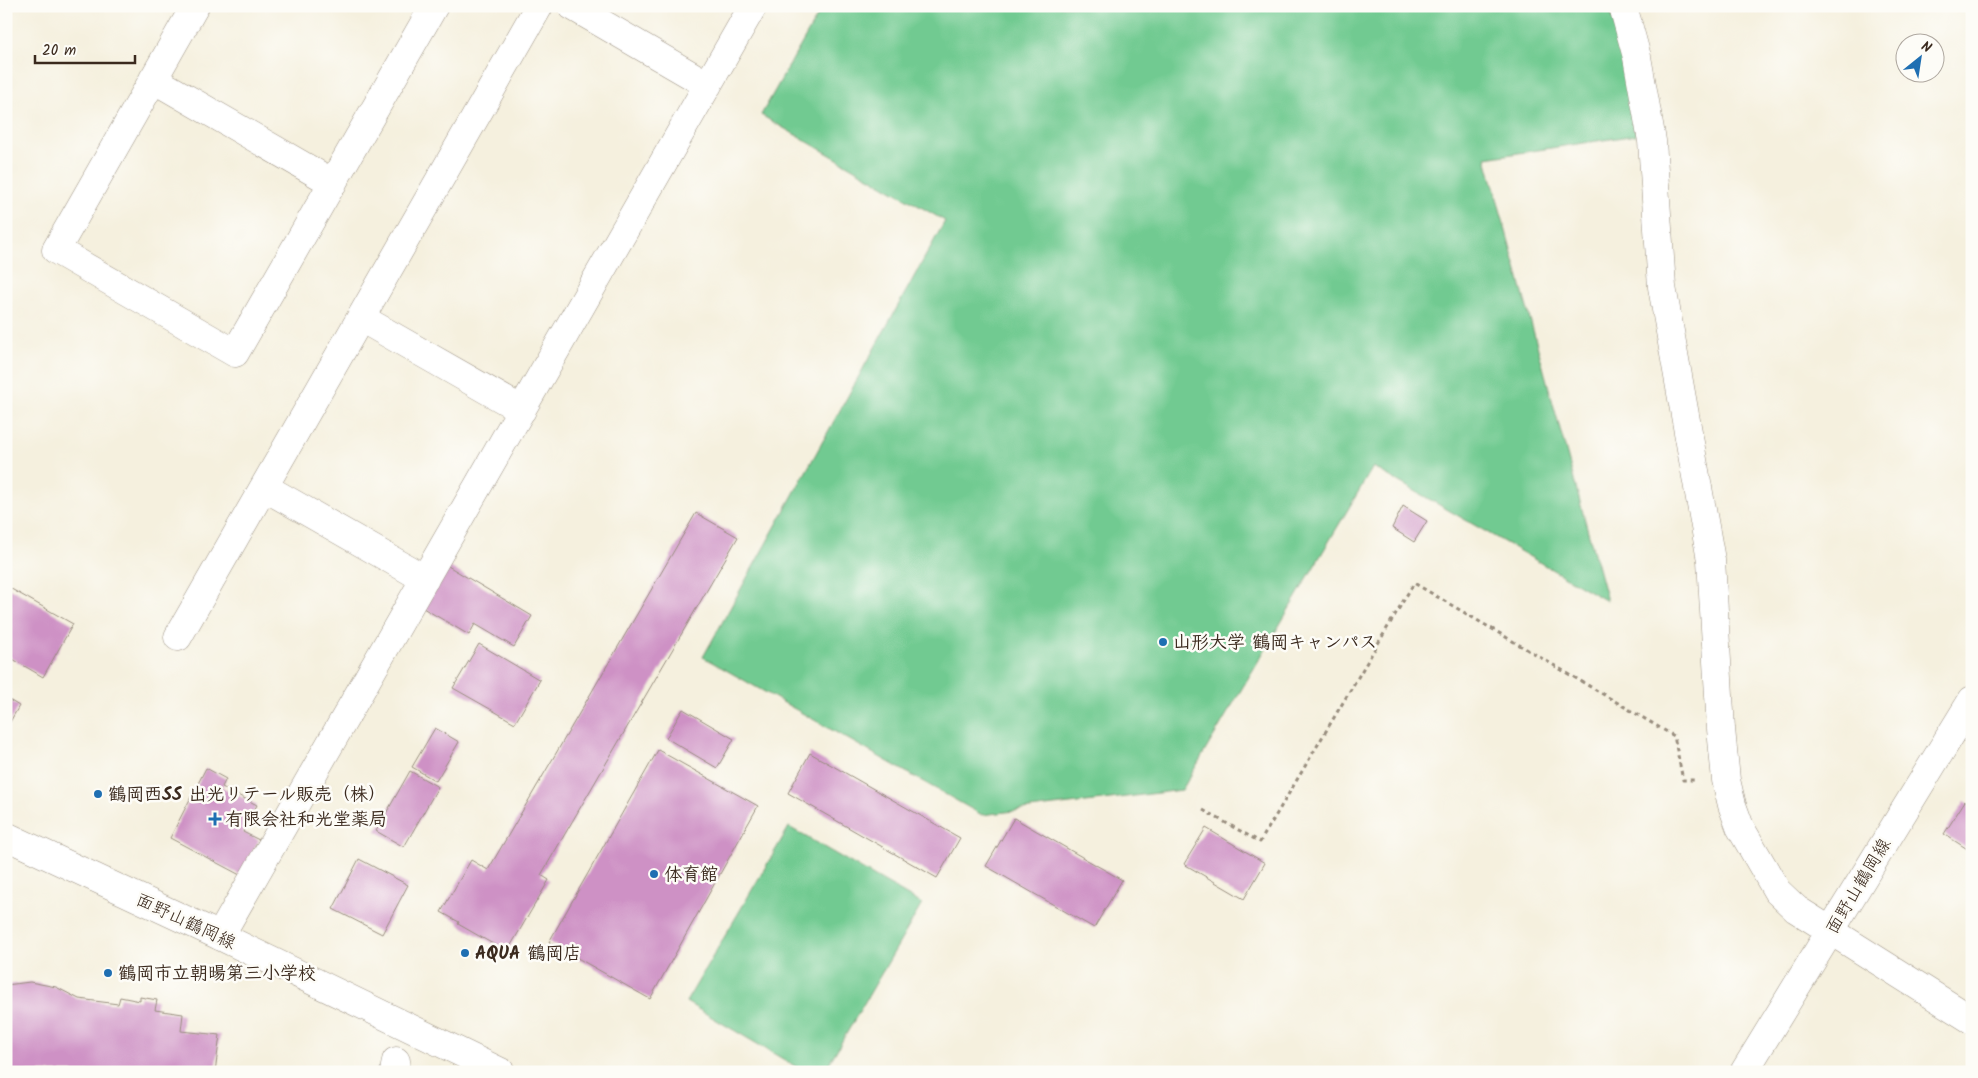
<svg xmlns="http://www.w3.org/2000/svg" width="1978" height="1078" font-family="Kalam,'Klee One',sans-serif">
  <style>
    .park { fill: #71ca91; stroke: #567a58 }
    .building { fill: #ce91c5 }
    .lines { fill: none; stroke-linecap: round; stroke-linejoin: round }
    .minor-casing { stroke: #988d7e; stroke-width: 29 }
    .major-casing { stroke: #988d7e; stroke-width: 29 }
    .path { stroke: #988d7e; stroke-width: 3; stroke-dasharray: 4 4; stroke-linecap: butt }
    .minor { stroke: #fff; stroke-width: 28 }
    .major { stroke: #fff; stroke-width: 28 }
    .poi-dot { fill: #1f6fb2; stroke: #fdfcf7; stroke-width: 2 }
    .labels { text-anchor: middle; stroke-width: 5; stroke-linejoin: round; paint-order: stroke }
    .poi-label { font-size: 18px; font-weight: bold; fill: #3b2a1e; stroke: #fdfcf7; text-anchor: start }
    .street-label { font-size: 18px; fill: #3b2a1e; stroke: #fdfcf7 }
  </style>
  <rect width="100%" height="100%" fill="#fdfcf7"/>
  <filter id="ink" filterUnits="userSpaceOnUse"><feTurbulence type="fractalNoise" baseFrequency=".02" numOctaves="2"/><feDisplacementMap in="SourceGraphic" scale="10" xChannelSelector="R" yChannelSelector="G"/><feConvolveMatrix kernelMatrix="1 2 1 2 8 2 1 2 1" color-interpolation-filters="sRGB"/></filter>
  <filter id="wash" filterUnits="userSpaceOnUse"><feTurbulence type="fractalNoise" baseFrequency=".0096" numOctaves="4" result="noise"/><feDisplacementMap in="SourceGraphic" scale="20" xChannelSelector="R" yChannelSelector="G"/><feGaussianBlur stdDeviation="1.12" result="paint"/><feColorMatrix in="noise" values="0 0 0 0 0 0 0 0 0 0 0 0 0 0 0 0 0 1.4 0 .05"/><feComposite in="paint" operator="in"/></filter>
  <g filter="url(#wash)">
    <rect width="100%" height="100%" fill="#f5f0de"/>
    <path class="park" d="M823 6H1609L1623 53 1636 135 1486 158 1607 601 1373 467 1182 790 982 815 703 657 945 221 761 115Z
      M789 827 922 904 824 1072H805L686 1002Z"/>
    <g id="blocks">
      <path class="building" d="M1403 506 1427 521 1414 542 1392 528Z
        M696 513 738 537 541 875 549 880 507 952 458 924 459 922 441 912 471 860 488 870Z
        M448 566 532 616 514 647 475 624 469 635 423 608Z
        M6 586 73 624 43 677 6 655Z
        M479 644 540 680 515 723 453 688Z
        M6 698 19 706 6 729Z
        M683 709 734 739 717 768 666 738Z
        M435 728 459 742 436 781 412 767Z
        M658 750 758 806 650 999 549 942Z
        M810 753 960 838 937 878 788 793Z
        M206 768 226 779 222 787 257 805 243 832 259 840 240 875 170 838Z
        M410 771 438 787 404 847 376 831Z
        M1965 801 1972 806V852L1944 834Z
        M1014 818 1122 880 1094 928 986 866Z
        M1206 828 1265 863 1244 899 1184 864Z
        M359 859 408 885 382 934 333 909Z
        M30 982 56 987 79 999 118 1004 120 997 140 1001V997L157 1000 155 1010 183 1014 181 1031 220 1035 215 1072H21L6 1070V985Z"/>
    </g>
  </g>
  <g filter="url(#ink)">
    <use href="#blocks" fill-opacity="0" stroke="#988d7e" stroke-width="1"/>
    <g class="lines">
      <defs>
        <path id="minor" d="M195 6 56 250 235 353 434 6
          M572 6 708 85
          M1623 6 1637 57 1652 141 1662 287 1711 560 1721 729 1726 780 1732 805 1740 827 1777 891 1796 909 1972 1020
          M153 79 333 183
          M361 318 522 410
          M264 487 425 579
          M178 637 539 6
          M220 936 753 6
          M394 1072 396 1061"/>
        <path id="major" d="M6 836 220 936 501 1072
          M1744 1072 1972 700"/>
      </defs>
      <use href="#minor" class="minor-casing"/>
      <use href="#major" class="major-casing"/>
      <path class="path" d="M1203 810 1260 842 1414 583 1674 736 1683 780H1696"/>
      <use href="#minor" class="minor"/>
      <use href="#major" class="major"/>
    </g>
  </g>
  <g class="poi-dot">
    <circle cx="1163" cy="642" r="5"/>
    <circle cx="98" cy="794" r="5"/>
    <path d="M212.5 811.5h5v5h5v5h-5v5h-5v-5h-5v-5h5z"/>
    <circle cx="654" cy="874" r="5"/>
    <circle cx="465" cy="953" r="5"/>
    <circle cx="108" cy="973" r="5"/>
  </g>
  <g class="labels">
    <g class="poi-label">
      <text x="1173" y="648">山形大学 鶴岡キャンパス</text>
      <text x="108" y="800">鶴岡西SS 出光リテール販売（株）</text>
      <text x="225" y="825">有限会社和光堂薬局</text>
      <text x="664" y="880">体育館</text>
      <text x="475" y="959">AQUA 鶴岡店</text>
      <text x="118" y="979">鶴岡市立朝暘第三小学校</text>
    </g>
    <g class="street-label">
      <text transform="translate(1858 886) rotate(-59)" y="6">面野山鶴岡線</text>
      <text transform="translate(186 921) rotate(25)" y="6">面野山鶴岡線</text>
    </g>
  </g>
  <rect width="1978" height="1078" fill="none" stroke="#fdfcf7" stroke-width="25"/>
  <g transform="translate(1920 58) rotate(30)"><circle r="24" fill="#fdfcf7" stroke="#afa8a0"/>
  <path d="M0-4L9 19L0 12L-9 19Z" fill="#1f6fb2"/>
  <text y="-8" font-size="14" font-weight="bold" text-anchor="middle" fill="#3b2a1e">N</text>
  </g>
  <path d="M35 55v8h100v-8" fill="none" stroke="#3b2a1e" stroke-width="2.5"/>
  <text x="42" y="55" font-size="15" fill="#3b2a1e" stroke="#fdfcf7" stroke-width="4" paint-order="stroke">20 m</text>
</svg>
